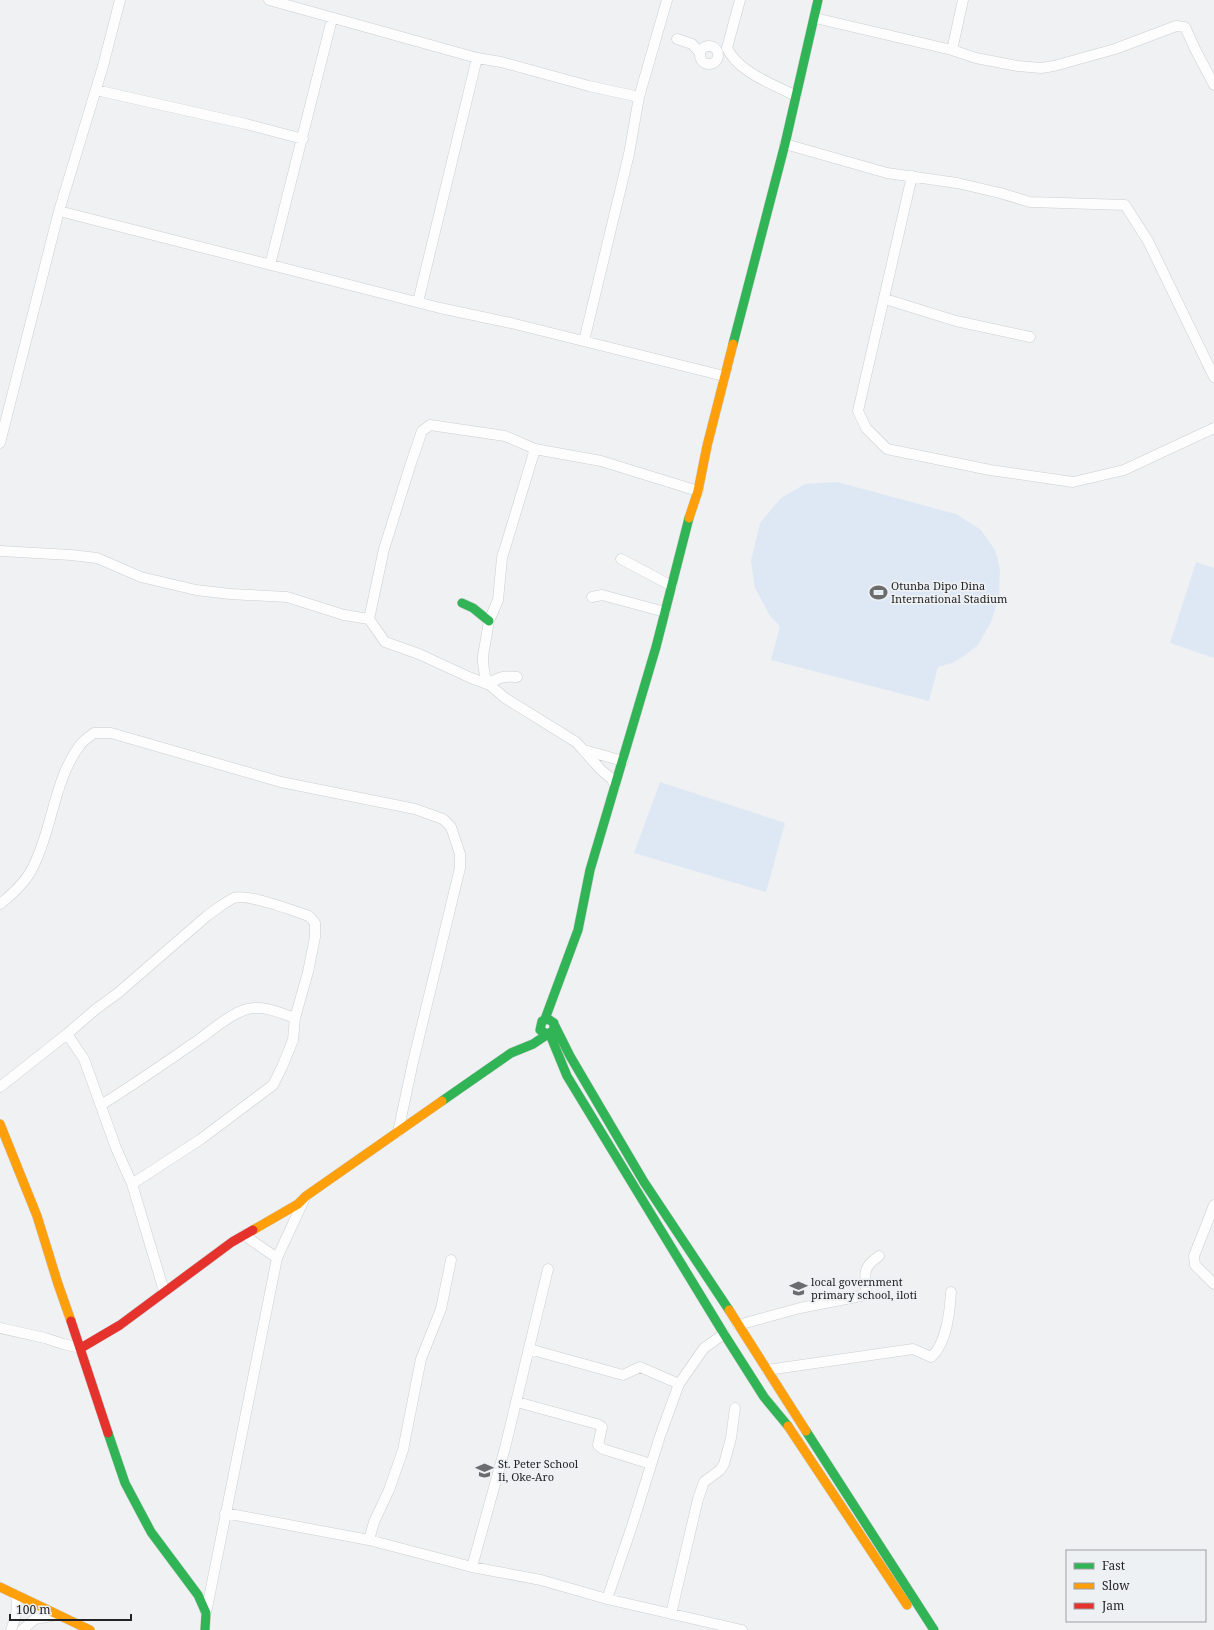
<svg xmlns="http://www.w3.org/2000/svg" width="1214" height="1630" font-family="'Noto Serif',serif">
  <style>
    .green { fill: #dee8f5 }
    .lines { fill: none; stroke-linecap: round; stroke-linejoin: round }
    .street-casing { stroke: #cccecf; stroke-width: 11 }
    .fast-casing { stroke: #cccecf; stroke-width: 10 }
    .slow-casing { stroke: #cccecf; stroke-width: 10 }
    .jam-casing { stroke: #cccecf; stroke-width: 10 }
    .street { stroke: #fdfdfd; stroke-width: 10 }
    .fast { stroke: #30b455; stroke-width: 9 }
    .slow { stroke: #ff9f0a; stroke-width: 9 }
    .jam { stroke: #e5322d; stroke-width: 9 }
    .labels { text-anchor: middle; stroke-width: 3.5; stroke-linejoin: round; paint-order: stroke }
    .poi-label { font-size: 11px; fill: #232425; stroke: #eef1f4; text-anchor: start }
  </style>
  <rect width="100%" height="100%" fill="#eff1f3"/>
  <path class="green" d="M837 482 956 514 981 530 995 550 1000 569 999 596 991 622 978 645 964 656 952 663 938 667 929 701 771 660 780 626 770 616 755 588 751 561 760 523 781 498 805 484Z
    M1196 562 1214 568V658L1170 643Z
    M660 782 785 823 766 892 634 853Z"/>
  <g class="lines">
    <defs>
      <path id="street" d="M269 0 477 58 501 62 589 86 639 97
        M740 0 727 48C739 73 773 84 796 96
        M815 18 952 50 976 58 1018 66 1041 68 1054 66 1115 49 1176 26 1185 27 1196 51 1214 85
        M677 39 692 44 700 53
        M700 55a9 9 0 1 1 18 0a9 9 0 1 1-18 0Z
        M952 50 963 0
        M96 90 246 124 303 139
        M785 144 887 173 957 183 1000 193 1030 202 1125 205 1148 241 1214 377
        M912 176 858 411 866 428 887 449 990 470 1073 482 1124 470 1214 428
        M59 211 440 308 511 323 724 376
        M270 265 332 19
        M885 299 956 321 1030 337
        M418 302 477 58
        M584 341 629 154 639 97 667 0
        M0 443 59 211 103 66 120 0
        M0 551 71 555 97 558 141 577 196 590 230 594 287 597 344 615 369 619 385 642 419 654 471 678 490 685 505 698 576 742 601 770 612 779 615 786
        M621 559 672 586
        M592 597 602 595 665 612
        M369 619 384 549 411 463 422 431 430 425 505 436 535 449 601 461 698 491
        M517 677C507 676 496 676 490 685L485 676 483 663V656L489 621 498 600 502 558 535 449
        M584 750 623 761
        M0 904C14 893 27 881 34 865 53 826 54 780 80 745 84 740 90 736 94 733H111L281 782 415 809 443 819 451 827 460 854V868L413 1062 398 1132
        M67 1034 84 1059 116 1148 132 1184 164 1291
        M0 1087 67 1034 96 1009 118 993 208 915C217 909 225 902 234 898 247 893 294 911 309 916L315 923V937L308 972 295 1018 293 1040 282 1067 273 1085 201 1139 132 1184
        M101 1105C135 1084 168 1061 201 1038 213 1029 233 1012 248 1009 264 1005 280 1013 295 1018
        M1214 1205 1194 1256 1195 1265 1214 1284
        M244 1235 277 1258
        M738 1325 800 1308 861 1296 866 1292C865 1273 862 1268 879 1256
        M0 1328 45 1338 63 1344 81 1348
        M529 1349 623 1375 640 1367 679 1384
        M767 1370 913 1349 931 1357C946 1345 950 1311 951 1292
        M517 1402 597 1424 602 1427 598 1445 603 1449 651 1464
        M225 1513 369 1540 472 1567 541 1580 607 1599 742 1630
        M369 1540 374 1522 389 1490 403 1450 421 1359 441 1309 451 1260
        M472 1567 505 1448 548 1269
        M607 1599 632 1526 660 1436 679 1384 704 1348 724 1334
        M206 1613 277 1258 304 1200
        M671 1614 698 1499 704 1482 720 1470 724 1464 731 1438 735 1408
        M11 1630C16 1616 18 1611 16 1595
        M22 1630 35 1619 57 1615"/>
      <path id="fast" d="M733 344 785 144 818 0
        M462 603 473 608 489 621
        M545 1019 578 930 590 870 656 647 689 518
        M554 1024 570 1056 644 1182 729 1310
        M551 1037 567 1076 724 1334 764 1397 788 1426
        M442 1101 511 1053 533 1044 554 1030V1023L548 1019 542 1021 540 1030 547 1034
        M806 1431 934 1630
        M108 1433 125 1483 151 1532 198 1595 206 1613 205 1630"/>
      <path id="slow" d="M689 518 698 491 707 446 733 344
        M0 1124 37 1216 58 1284 71 1321
        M253 1230 298 1204 306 1196 442 1101
        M729 1310 806 1431
        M788 1426 907 1605
        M0 1587 90 1630"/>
      <path id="jam" d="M71 1321 108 1433
        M81 1348 120 1325 232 1242 253 1230"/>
    </defs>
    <use href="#street" class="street-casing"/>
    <use href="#fast" class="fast-casing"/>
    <use href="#slow" class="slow-casing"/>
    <use href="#jam" class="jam-casing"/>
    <use href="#street" class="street"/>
    <use href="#fast" class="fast"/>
    <use href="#slow" class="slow"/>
    <use href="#jam" class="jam"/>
  </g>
  <defs>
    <symbol id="stadium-bare" viewBox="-9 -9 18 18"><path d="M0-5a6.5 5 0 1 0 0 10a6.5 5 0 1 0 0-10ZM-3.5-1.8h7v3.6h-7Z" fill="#6a6c6d" stroke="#eef1f4" stroke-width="2.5" paint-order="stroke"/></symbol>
    <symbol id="school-bare" viewBox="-9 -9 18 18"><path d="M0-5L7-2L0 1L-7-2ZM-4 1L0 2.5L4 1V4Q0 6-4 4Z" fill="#6a6c6d" stroke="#eef1f4" stroke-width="2.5" paint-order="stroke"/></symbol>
  </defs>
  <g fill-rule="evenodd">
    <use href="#stadium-bare" x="866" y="580" width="25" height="25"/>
    <use href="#school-bare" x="786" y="1276" width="25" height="25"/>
    <use href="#school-bare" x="472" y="1458" width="25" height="25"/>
  </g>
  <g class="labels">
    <g class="poi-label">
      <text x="891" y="590">Otunba Dipo Dina<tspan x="891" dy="13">International Stadium</tspan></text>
      <text x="811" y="1286">local government<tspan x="811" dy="13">primary school, iloti</tspan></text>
      <text x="498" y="1468">St. Peter School<tspan x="498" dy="13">Ii, Oke-Aro</tspan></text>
    </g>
  </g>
  <rect x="1066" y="1550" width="140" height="72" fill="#eef1f4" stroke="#9d9fa1"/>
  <rect x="1074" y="1563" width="20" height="6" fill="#30b455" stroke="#9d9fa1"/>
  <text x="1102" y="1570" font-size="12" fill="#232425">Fast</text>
  <rect x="1074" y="1583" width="20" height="6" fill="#ff9f0a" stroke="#9d9fa1"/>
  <text x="1102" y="1590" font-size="12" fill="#232425">Slow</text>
  <rect x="1074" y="1603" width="20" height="6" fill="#e5322d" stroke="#9d9fa1"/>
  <text x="1102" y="1610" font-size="12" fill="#232425">Jam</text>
  <path d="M10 1614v6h121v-6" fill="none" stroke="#232425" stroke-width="2"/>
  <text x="16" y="1614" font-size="12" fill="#232425" stroke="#eef1f4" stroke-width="3" paint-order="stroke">100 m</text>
</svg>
